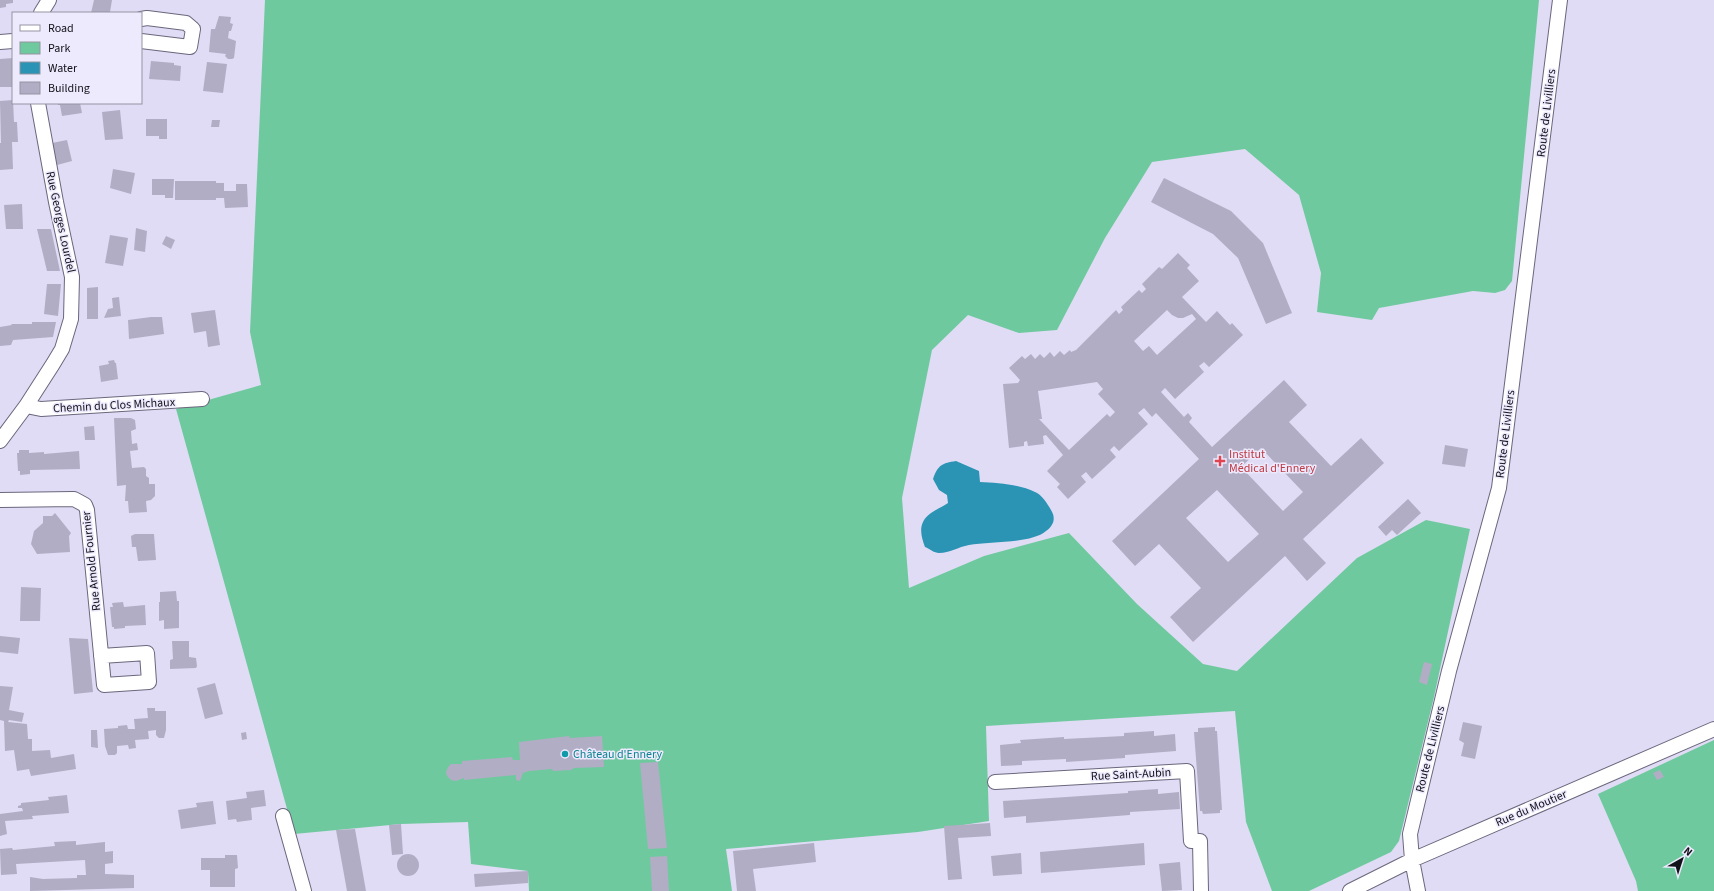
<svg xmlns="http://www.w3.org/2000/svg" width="1714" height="891" font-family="'Source Sans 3',sans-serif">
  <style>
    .green { fill: #6fc99e }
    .water { fill: #2b94b4 }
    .building { fill: #b1adc5; fill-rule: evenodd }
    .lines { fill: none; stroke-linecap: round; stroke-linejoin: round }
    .minor-casing { stroke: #6a667c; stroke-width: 16 }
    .minor { stroke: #fff; stroke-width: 14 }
    .health-dot { fill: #e0444e; stroke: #edeafe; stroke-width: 1.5 }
    .culture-dot { fill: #0f9aa8; stroke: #edeafe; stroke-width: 1.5 }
    .labels { text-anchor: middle; stroke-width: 3; stroke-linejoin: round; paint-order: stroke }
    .street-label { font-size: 12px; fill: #121018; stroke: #edeafe }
    .health-label { font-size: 12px; fill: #be3a42; stroke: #edeafe; text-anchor: start }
    .culture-label { font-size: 12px; fill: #0d838f; stroke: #edeafe; text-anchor: start }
  </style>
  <rect width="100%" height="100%" fill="#e0dcf5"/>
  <path class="green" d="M265 0H1539L1512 281 1505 290 1495 293 1473 291 1379 308 1372 320 1317 312 1321 273 1299 195 1245 149 1152 162 1105 238 1057 330 1019 333 968 315 932 350 902 498 909 588 984 556 1069 533 1137 604 1203 664 1237 671 1357 558 1426 520 1470 529 1434 697 1399 841 1391 852 1309 891H1272L1246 822 1235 711 986 726 989 821 918 832 726 849 732 891H529L528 871 471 864 468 822 401 824 294 834 176 409 261 385 250 332Z
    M1714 740V891H1638L1636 881 1598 794Z"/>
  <path class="water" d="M956 461 979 471 980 482C997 483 1019 484 1035 492 1042 495 1047 503 1051 510 1056 518 1054 525 1046 531 1031 544 989 541 969 545 958 547 950 553 939 553 934 553 930 549 925 547 920 534 918 522 931 513 937 509 942 507 948 503L947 495 939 490 933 479C938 465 942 463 956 461Z"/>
  <path class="building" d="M0 0H13V3L6 4V7L0 8Z
    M94 0H112L110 12 91 13Z
    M219 16 231 17 230 23 233 24 231 31H229L228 38 236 41 234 58 232 59H228L225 56 226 54 209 52 211 29H215Z
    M13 58V87H0V59Z
    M151 61 174 63V65L181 66 180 81 149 79Z
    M207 62 227 64 223 93 203 91Z
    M13 100 14 122H17L18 142H12L13 169 0 170V143H1L0 101Z
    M58 103H80L82 113 62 116 60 105H58Z
    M120 110 123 139 105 140 102 112Z
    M146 119H167V139H159V136H146Z
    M212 120H220L219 127H211Z
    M67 140 72 161 57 165 52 143Z
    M113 169 135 173 131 194 110 188Z
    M1164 178 1231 211 1263 243 1292 313 1266 324 1238 258 1213 234 1151 202Z
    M152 179H174L173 198H165V195H152Z
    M175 181H216V183H224V191H236V184H247L248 207 225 208 224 198H216V200H175Z
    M22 204 23 229H6L4 205Z
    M136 228 147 231 145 252 134 250Z
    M37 229H51L60 271H47Z
    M110 235 128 238 123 266 105 263Z
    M166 236 175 240 171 249 162 244Z
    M1178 253 1190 265 1187 268 1199 281 1182 297 1206 322 1217 311 1230 325 1232 323 1243 335 1209 367 1204 362 1199 366 1204 372 1175 399 1165 388 1161 392 1184 417 1188 413 1192 418 1189 422 1212 447 1284 380 1307 405 1289 422 1331 466 1361 438 1384 463 1303 539 1326 563 1307 581 1285 556 1193 642 1170 617 1201 588 1159 544 1135 566 1112 541 1199 459 1156 413 1152 417 1144 408 1138 413 1148 424 1119 451 1114 446 1110 450 1116 457 1092 479 1086 472 1081 476 1086 482 1068 499 1057 487 1060 484 1047 471 1063 455 1046 435 1043 436 1044 444 1028 446 1027 441 1024 442V446L1009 448 1003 384 1018 383 1020 380 1009 368 1022 356 1025 359 1031 354 1035 359 1040 354 1044 358 1050 352 1054 357 1060 351 1064 355 1070 350 1071 352 1076 350 1116 310 1119 314 1123 310 1121 307 1139 290 1142 293 1146 289 1142 284 1159 267 1162 269ZM1167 310 1172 315 1178 318H1183L1192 314 1196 319 1157 355 1149 346 1143 351 1134 341ZM1097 382 1103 389 1098 394 1115 412 1110 417 1107 414 1069 450 1039 419H1042L1038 391ZM1261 448 1303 492 1283 511 1241 467ZM1217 490 1259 534 1228 562 1186 518Z
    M47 284H61L58 316 44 314Z
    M98 287V319H87V288Z
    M119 297 121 316 104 318 108 309 113 308 112 298Z
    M215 310 220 345 208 347 206 331 194 333 191 313Z
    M151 317H162L164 334 129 339 128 320Z
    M32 322H56L53 337 13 340 11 345 0 346V327L12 325 11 324H32Z
    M114 360 115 363H116L118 379 101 382 99 366 109 364 108 361Z
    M114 418H131L135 420 136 429 131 431 132 444 137 443 138 450 130 451 132 468 144 467 146 469V476L149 478V484H155V496L151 500 146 501 147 512 129 513 128 501H125L126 485 117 486Z
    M94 426 95 440H85L84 427Z
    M1445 445 1468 449 1465 467 1442 464Z
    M19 450H29V453L44 452V454L79 451 80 469 30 470V474L20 475V471H18L17 453H19Z
    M1408 499 1421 513 1397 535 1392 530 1386 536 1378 527Z
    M55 513 71 533 69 536 70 552 37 554 31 544 34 531 43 523V516H52Z
    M135 534H154L156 560 138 561 136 547H132L131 536Z
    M21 587 41 588 40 621H20Z
    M176 591 177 601H179V628L164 629V620L159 621V602H160V592Z
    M123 602 124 607 145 605 146 625 125 626V628L114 629V627H112L110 607H113L112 603Z
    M0 636 20 638 18 654 0 652Z
    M69 638 88 639 93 692 74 694Z
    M172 641H189V657L196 658 197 666 196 668 170 669V660L173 659Z
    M1424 662 1432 664 1427 685 1419 682Z
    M215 683 223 714 205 719 197 688Z
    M0 686 13 687 9 710 24 713 22 722 9 720 8 722 27 724 28 739H32V751L50 750 51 758 74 754 76 769 31 776 29 769 17 771 14 750 5 751 4 721 0 720Z
    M147 708H155V711H166V730L164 738H159L156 735V730L148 731 149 739 135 740 136 748 129 749 128 745 117 746V753L115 755H108L105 746 104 729 118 728V726L127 725 128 729H135L134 719 148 718Z
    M1463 722 1482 726 1475 759 1461 756 1464 743 1459 740Z
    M1215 727V731H1217L1222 810H1220V813L1203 814 1202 811H1200L1194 732H1198V728Z
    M91 730H97L98 748 91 747Z
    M1154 731V736L1175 734 1176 751 1125 755V758L1066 762V759L1022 761V765L1001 766 1000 745 1021 743 1020 740 1064 737V739L1124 736V733Z
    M246 732 247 739 242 740 241 733Z
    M569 736 570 738 602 736 604 767 574 768 571 770 553 771 552 769 529 771 523 773 520 781 516 780V775L464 780V778L456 781 451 780 447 776 446 772 448 767 451 764H462V761L512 757 513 760H520L519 742Z
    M658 762 667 848 648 849 640 763Z
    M1660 770 1664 777 1657 780 1653 773Z
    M1158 789V794L1179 792 1180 809 1130 812V815L1026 823V816L1004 818 1003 801 1128 793V791Z
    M264 790 266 806 251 808 252 820 237 822 236 819 228 820 226 801 247 798 246 792Z
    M67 795 69 813 32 816 33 819 5 821 7 834 0 836V814L23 811 22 808H18V806L21 805V803L49 800 48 797Z
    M213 801 216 824 181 829 178 810 197 807 196 803Z
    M990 823 991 836 958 838 962 879 948 880 944 826Z
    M401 824 403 854 392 855 389 825Z
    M355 829 366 891H347L336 830Z
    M76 841V845L105 842V852L113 851V863L105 864V874L134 875V888L30 891V877L43 879 77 878V875H86L85 860 16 864 17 874 1 875 0 849 12 848 13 850 55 846 54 842Z
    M814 843 816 862 753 869 756 891H737L733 851Z
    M1144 843 1145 865 1041 873 1040 852Z
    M1021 853 1022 874 993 876 991 856Z
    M397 865a11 11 0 1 1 22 0a11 11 0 1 1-22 0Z
    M225 855H237L238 868 235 869V887H210V870H201V858H225Z
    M667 856 669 891H652L650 857Z
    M1180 862 1182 890 1162 891 1159 864Z
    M528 871V883L475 887 474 874Z"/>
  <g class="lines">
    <defs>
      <path id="minor" d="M41 13 49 0
        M141 19 147 18 186 23 193 29 190 47 141 41
        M0 42 13 41
        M26 406 41 409 202 399
        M0 441 26 406 53 364 62 349 71 319 72 277 56 202 38 103
        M0 500 74 499 85 505 87 510 104 685 149 682 147 653 101 656
        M995 782 1187 771 1191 841H1200L1201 891
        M283 816 304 891
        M1350 891 1412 860 1714 729
        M1418 891 1412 860 1410 834 1449 671 1499 488 1560 0"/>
    </defs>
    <use href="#minor" class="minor-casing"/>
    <use href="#minor" class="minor"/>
  </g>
  <path class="health-dot" d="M1218 455h4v4h4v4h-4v4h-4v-4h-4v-4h4z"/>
  <circle class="culture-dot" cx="565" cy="754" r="4"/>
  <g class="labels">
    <g class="street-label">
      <text transform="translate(1546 113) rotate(-83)" y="4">Route de Livilliers</text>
      <text transform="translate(61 222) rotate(78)" y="4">Rue Georges Lourdel</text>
      <text transform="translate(114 405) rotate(-3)" y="4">Chemin du Clos Michaux</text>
      <text transform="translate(1505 434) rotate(-83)" y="4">Route de Livilliers</text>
      <text transform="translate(91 561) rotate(-96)" y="4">Rue Arnold Fournier</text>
      <text transform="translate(1430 749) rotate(-76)" y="4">Route de Livilliers</text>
      <text transform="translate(1131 774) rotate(-3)" y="4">Rue Saint-Aubin</text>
      <text transform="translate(1531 808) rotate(-23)" y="4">Rue du Moutier</text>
    </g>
    <g class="health-label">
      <text x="1229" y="458">Institut<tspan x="1229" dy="14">Médical d'Ennery</tspan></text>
    </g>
    <g class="culture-label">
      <text x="573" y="758">Château d'Ennery</text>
    </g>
  </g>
  <rect x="12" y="12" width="130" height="92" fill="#edeafe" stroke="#9593a2"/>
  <rect x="20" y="25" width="20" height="6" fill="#ffffff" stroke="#9593a2"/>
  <text x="48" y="32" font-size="12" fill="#121018">Road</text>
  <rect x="20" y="42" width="20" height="12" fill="#6fc99e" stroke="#9593a2"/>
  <text x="48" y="52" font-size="12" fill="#121018">Park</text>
  <rect x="20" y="62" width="20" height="12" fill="#2b94b4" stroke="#9593a2"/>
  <text x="48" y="72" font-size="12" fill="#121018">Water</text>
  <rect x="20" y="82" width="20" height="12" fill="#b1adc5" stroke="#9593a2"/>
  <text x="48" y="92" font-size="12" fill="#121018">Building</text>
  <g transform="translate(1682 859) rotate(39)" stroke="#edeafe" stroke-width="3" paint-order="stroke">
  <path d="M0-3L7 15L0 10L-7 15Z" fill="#121018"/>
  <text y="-6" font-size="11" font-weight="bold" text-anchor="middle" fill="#121018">N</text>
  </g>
</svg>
